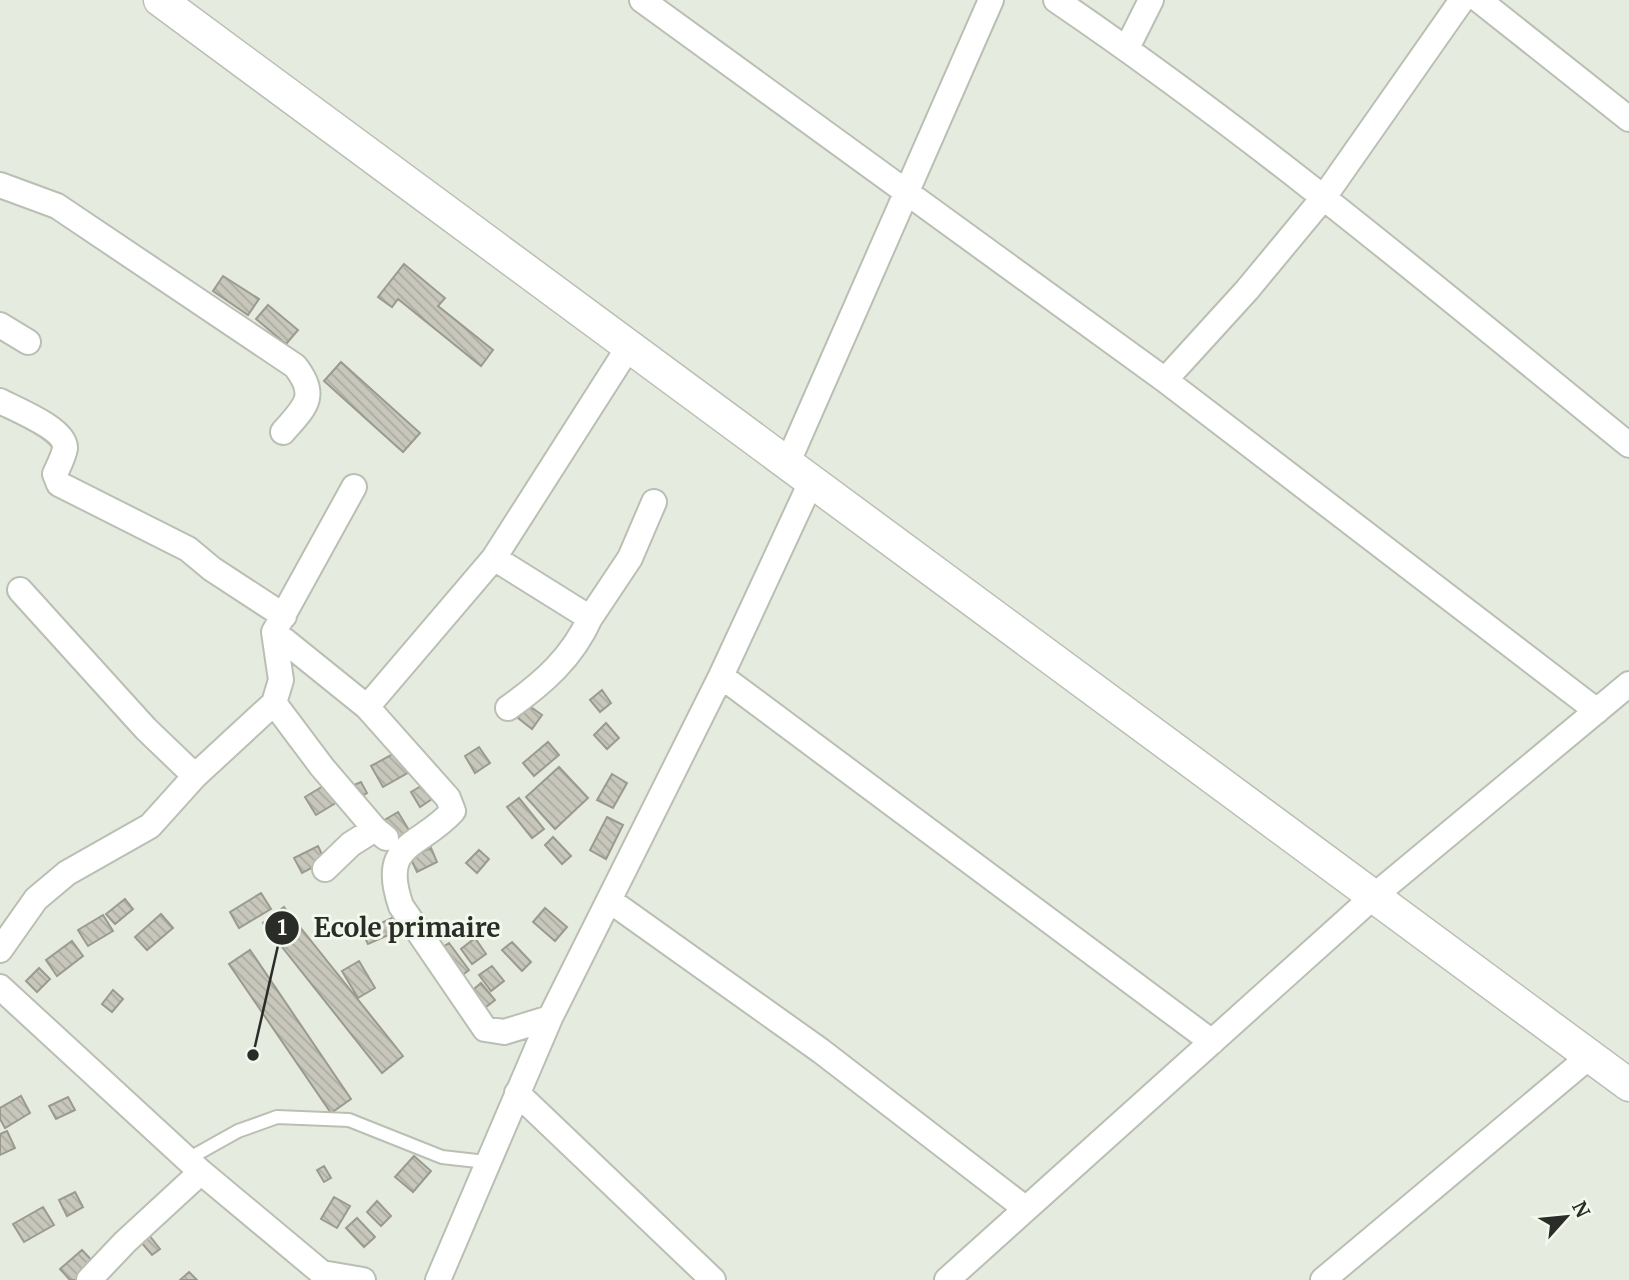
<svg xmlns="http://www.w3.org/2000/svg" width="1629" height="1280" font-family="Merriweather,serif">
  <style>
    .building { fill: url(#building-back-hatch); stroke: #9b9a8e; stroke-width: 2 }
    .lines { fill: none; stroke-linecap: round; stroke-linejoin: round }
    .service-casing { stroke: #babfb4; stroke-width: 16 }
    .minor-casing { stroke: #babfb4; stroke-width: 28 }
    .tertiary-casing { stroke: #babfb4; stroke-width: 35 }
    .service { stroke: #fff; stroke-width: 12 }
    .minor { stroke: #fff; stroke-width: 24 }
    .tertiary { stroke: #fff; stroke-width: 32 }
    .leader { fill: none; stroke: #2a2c27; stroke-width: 2.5 }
    .callout-dot { fill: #2a2c27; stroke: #f3f8ed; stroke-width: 2.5 }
    .mark-label { font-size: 21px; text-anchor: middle; font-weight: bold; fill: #fff }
    .callout-label { font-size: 26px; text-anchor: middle; font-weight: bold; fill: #2a2c27; stroke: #f3f8ed; stroke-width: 6; stroke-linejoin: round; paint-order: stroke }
  </style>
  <defs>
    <pattern id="building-back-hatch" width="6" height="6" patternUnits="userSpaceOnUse" patternTransform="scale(1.75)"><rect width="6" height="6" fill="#c8c7bb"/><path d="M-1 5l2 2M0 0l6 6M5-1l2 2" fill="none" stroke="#acaba1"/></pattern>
  </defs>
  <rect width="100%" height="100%" fill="#e6ebe0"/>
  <path class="building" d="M404 264 445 298 438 306 493 350 481 366 398 299 392 307 378 297Z
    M223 276 259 299 248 315 213 291Z
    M268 305 298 330 286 344 256 319Z
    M341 362 420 433 403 452 324 381Z
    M602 690 611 703 600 712 590 700Z
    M528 705 542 715 532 729 518 718Z
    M606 723 619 738 607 749 594 735Z
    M548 742 559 755 534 776 523 763Z
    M479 747 490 763 475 773 465 756Z
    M400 750 411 771 383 787 371 766Z
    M559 767 588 798 555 829 526 797Z
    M612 774 627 783 613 808 597 800Z
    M333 780 344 798 316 815 305 797Z
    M361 782 367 793 360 797 354 785Z
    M426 783 435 797 420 807 411 792Z
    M519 798 544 829 532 838 507 807Z
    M398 812 410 832 394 842 381 822Z
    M607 817 623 825 606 859 590 850Z
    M553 837 571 856 562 864 545 845Z
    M318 846 325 861 302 873 294 858Z
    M431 848 437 862 417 872 410 857Z
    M479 850 489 859 477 873 466 863Z
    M261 893 271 909 239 928 230 912Z
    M125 899 133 909 115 924 106 914Z
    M284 907 403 1056 382 1073 263 923Z
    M545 908 567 927 555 941 533 922Z
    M161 914 173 928 147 950 135 937Z
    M103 915 113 931 88 946 78 930Z
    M396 916 402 929 368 944 362 932Z
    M475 938 486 954 472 964 461 949Z
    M72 941 83 956 57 976 46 960Z
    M512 942 531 962 522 971 502 950Z
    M449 943 469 970 456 980 435 952Z
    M250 950 351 1099 331 1113 229 964Z
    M359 961 375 988 358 998 342 971Z
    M492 966 504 981 491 991 479 975Z
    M39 968 50 979 37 992 26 981Z
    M481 983 495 1000 481 1011 467 995Z
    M113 990 123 999 112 1012 102 1004Z
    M21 1096 30 1113 5 1128 0 1119V1108Z
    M68 1097 75 1110 56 1119 49 1106Z
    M7 1131 15 1148 0 1155V1134Z
    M414 1156 431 1171 413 1192 395 1177Z
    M324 1166 331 1178 324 1182 317 1170Z
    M75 1192 83 1207 67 1216 59 1200Z
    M334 1197 350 1206 337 1228 321 1219Z
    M377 1201 391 1216 381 1226 367 1212Z
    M43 1207 54 1225 24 1242 13 1224Z
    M357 1218 375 1237 364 1247 346 1228Z
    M149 1235 160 1249 152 1255 141 1242Z
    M82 1250 97 1266 81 1280H70L60 1269Z
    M189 1272 197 1280H180Z"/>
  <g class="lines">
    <defs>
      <path id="service" d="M188 1159 238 1131 277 1117 349 1120 442 1157 486 1162"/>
      <path id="minor" d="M642 0 1165 380 1597 711
        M1056 0C1256 136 1441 292 1629 445
        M1479 0 1629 119
        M1127 48 1151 0
        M0 185 57 206 295 366C319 396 305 407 283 432
        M0 325 28 342
        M1165 380 1247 290 1324 197 1462 0
        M0 401C15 409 66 429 65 448 64 456 58 467 55 474L59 484 188 549 212 569 284 616
        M788 462 991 0
        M494 558 590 618C572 658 543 683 508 708
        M20 590 146 729 195 776
        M590 618 630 558 654 502
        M274 632 367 707 448 798 453 811C418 849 379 842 401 906L485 1029 504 1032 550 1018
        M721 676 1212 1042
        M274 703 322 767 375 829
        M367 707 494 558 628 348
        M325 869 351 844 375 829 386 838
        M609 900 821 1051 1026 1209
        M0 950 36 899 67 873 150 826 195 776 274 703 281 680 274 632 354 487
        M0 987 201 1172 322 1273 363 1280
        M517 1093 713 1280
        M89 1280 125 1242 201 1172
        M438 1280 550 1018 721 676 812 480
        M947 1280 1374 896 1629 684
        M1323 1280 1590 1056"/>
      <path id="tertiary" d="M160 0 1629 1085"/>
    </defs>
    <use href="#service" class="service-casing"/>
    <use href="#minor" class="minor-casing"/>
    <use href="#tertiary" class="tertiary-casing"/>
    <use href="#service" class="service"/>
    <use href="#minor" class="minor"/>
    <use href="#tertiary" class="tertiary"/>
  </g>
  <path class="leader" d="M253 1055L282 928"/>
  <g class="callout-dot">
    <circle cx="253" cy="1055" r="7"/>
    <circle cx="282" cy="928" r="18"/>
  </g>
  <g class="mark-label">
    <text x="282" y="935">1</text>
  </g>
  <g class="callout-label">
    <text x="407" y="937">Ecole primaire</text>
  </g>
  <g transform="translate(1566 1217) rotate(63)" stroke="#f3f8ed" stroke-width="5" paint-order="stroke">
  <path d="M0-5L12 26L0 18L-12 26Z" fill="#2a2c27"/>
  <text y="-10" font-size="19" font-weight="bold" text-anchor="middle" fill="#2a2c27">N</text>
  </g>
</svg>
